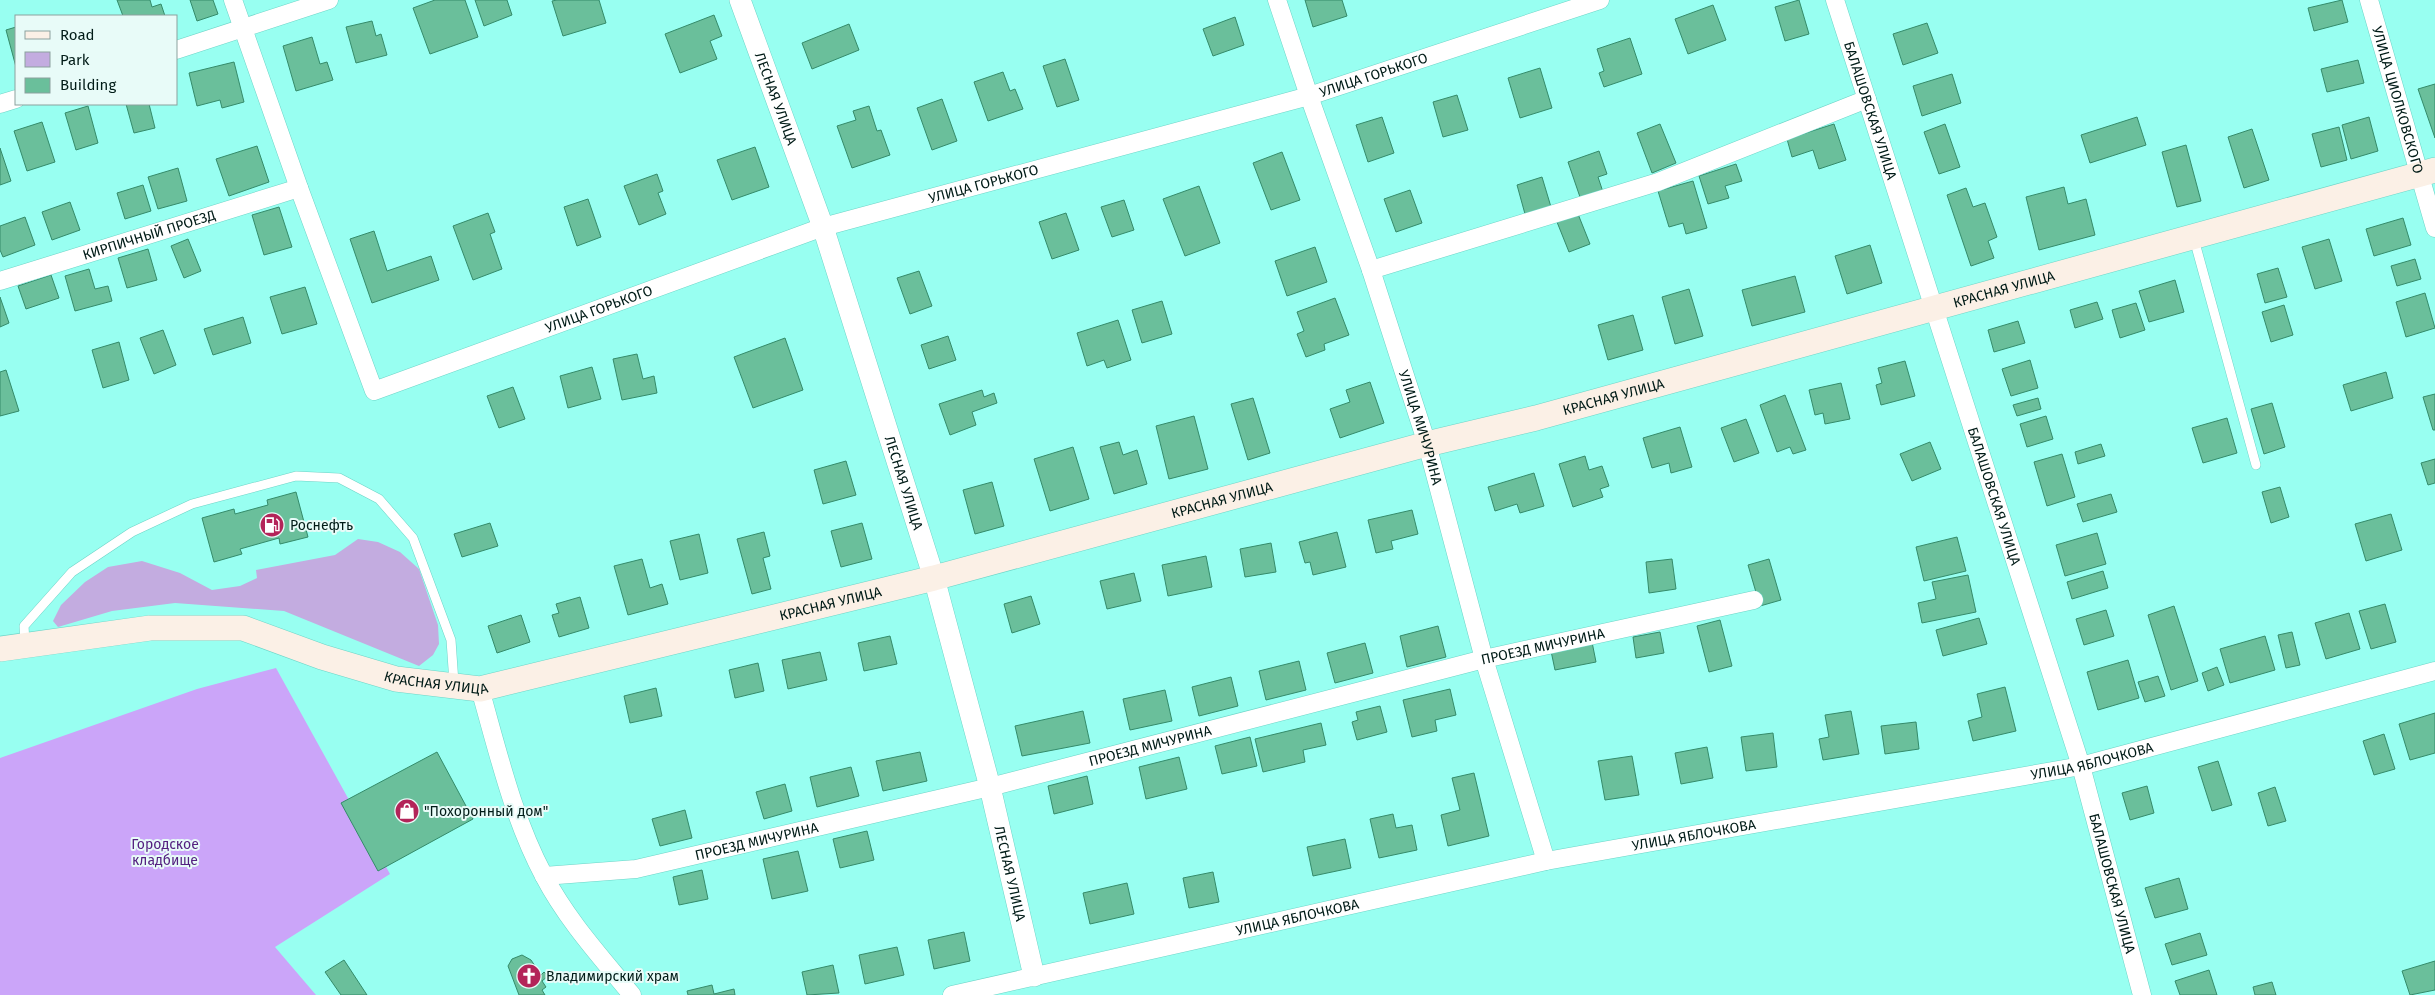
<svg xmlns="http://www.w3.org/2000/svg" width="2435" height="995" font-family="'Fira Sans',sans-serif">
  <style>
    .green { fill: #c3ace0 }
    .forest { fill: #cba5f9 }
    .building { fill: #6abf9b; stroke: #348b6a }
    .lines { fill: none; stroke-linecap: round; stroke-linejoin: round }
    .service-casing { stroke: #6dd4c7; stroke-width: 10 }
    .minor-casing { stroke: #6dd4c7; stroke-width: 19 }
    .tertiary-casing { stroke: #6dd4c7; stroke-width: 22 }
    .secondary-casing { stroke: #6dd4c7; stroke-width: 26 }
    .service { stroke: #fff; stroke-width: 9 }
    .minor { stroke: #fff; stroke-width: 18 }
    .tertiary { stroke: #fff; stroke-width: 21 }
    .secondary { stroke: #fbf0e6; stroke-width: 25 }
    .labels { text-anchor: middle; stroke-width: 4; stroke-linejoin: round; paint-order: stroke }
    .street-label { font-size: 14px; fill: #001b17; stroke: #e8fbf8 }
    .poi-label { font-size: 14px; fill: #001b17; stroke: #e8fbf8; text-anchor: start }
    .park-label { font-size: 14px; fill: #542180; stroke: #e8fbf8 }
  </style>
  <rect width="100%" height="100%" fill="#98fff1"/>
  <path class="green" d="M358 539 378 542 400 552 419 569 438 625 439 644 433 655 419 666 284 611 175 603 112 611 58 627 53 621 61 605 85 582 108 567 142 561 180 573 212 590 240 586 257 578 256 570 335 555Z"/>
  <path class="forest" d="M276 668 390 874 275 947 316 995H0V758L197 689Z"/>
  <path class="building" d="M117 0H150L152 7 161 4 165 16H123Z
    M190 0H213L218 14 197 21Z
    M435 0H465L478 37 430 54 413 8Z
    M475 0H507L512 15 484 26Z
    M557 0H599L606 23 563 36 552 1Z
    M1305 0H1342L1347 16 1313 27Z
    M1799 0 1809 34 1785 41 1775 7Z
    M2342 0 2348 22 2314 31 2308 8Z
    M1713 5 1726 40 1688 54 1675 19Z
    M714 15 722 36 710 41 717 59 680 73 665 34Z
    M1235 17 1244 45 1213 56 1203 29Z
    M372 21 376 36 381 34 387 55 356 63 346 27Z
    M1927 23 1938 53 1903 65 1893 34Z
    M849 24 859 50 812 69 802 43Z
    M16 27V67L6 30Z
    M312 37 320 64 327 62 333 80 296 91 283 46Z
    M1630 38 1642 74 1604 87 1599 73 1604 71 1597 49Z
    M1065 59 1079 100 1057 107 1043 66Z
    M2358 60 2364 83 2327 92 2321 69Z
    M234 62 244 102 222 108 220 100 197 106 189 73Z
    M1540 68 1552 108 1520 118 1508 78Z
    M1003 72 1010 91 1015 89 1023 109 988 121 974 82Z
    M1952 74 1961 103 1922 116 1913 86Z
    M2435 84V138L2418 89Z
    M1457 95 1468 130 1443 137 1433 102Z
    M942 99 957 141 932 150 917 108Z
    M126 104H149L155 128 134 133Z
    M88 106 98 143 76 150 65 113Z
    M869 106 877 131 881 130 890 155 852 168 837 126 856 120 853 111Z
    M1382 117 1394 153 1368 162 1356 125Z
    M2137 117 2146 145 2090 163 2081 135Z
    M2369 117 2378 151 2351 159 2342 125Z
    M42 122 55 162 27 171 14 131Z
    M1660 124 1676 163 1652 173 1637 133Z
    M1834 124 1846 160 1819 169 1813 150 1792 157 1787 139Z
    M1945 124 1960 167 1939 174 1924 132Z
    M2339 127 2347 160 2321 167 2312 134Z
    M2252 129 2269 180 2244 188 2228 137Z
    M2186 145 2201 201 2177 207 2162 152Z
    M257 146 269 182 229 196 216 159Z
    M755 147 769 187 732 200 717 160Z
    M0 148 11 181 0 185Z
    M1599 151 1607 174 1598 177 1603 192 1581 200 1568 162Z
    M1282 152 1300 200 1271 210 1253 163Z
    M1736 164 1742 181 1725 186 1729 198 1708 204 1699 176Z
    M178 168 187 201 158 209 148 177Z
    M657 174 663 191 658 193 666 214 639 225 624 186Z
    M1542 177 1551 207 1525 214 1517 185Z
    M1693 181 1707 228 1686 234 1683 223 1669 227 1658 191Z
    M143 185 151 211 125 219 117 193Z
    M1199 186 1220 243 1185 256 1163 199Z
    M2064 187 2068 204 2086 199 2095 235 2039 250 2026 197Z
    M1966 188 1973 207 1985 203 1997 237 1988 241 1994 258 1971 266 1947 195Z
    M1410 190 1422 223 1396 232 1384 199Z
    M588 199 601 237 577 246 564 207Z
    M1124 200 1134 230 1112 237 1101 207Z
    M70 202 80 230 52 240 42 212Z
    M279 207 292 247 264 255 252 215Z
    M488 213 495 232 490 234 502 269 473 280 453 226Z
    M1066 213 1079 250 1052 259 1039 222Z
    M1578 214 1590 244 1569 252 1557 222Z
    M25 217 35 245 3 257 0 250V226Z
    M2403 218 2411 245 2374 256 2366 229Z
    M374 231 387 271 431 256 439 280 372 303 350 239Z
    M188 239 201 271 184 278 171 246Z
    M2329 239 2342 281 2315 289 2302 247Z
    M1870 245 1882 283 1847 294 1835 256Z
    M1315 247 1327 282 1287 296 1275 261Z
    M148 249 157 280 127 288 118 258Z
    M2415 259 2421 279 2397 286 2391 266Z
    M2278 268 2287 297 2265 303 2257 274Z
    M89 269 95 289 108 286 112 301 75 311 65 276Z
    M919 271 932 306 910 314 897 278Z
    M51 275 59 298 26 309 18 286Z
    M1795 276 1805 312 1752 326 1742 290Z
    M2175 280 2184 312 2149 322 2139 291Z
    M305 287 317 324 282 334 270 297Z
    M1689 289 1703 336 1675 344 1662 297Z
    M2425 293 2435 328 2406 337 2396 302Z
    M0 297 9 323 0 327Z
    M1335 298 1349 335 1324 344 1325 350 1306 357 1297 334 1304 331 1297 312Z
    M1162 301 1172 334 1142 343 1132 310Z
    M2097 302 2103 319 2075 328 2070 310Z
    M2136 303 2145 330 2120 338 2112 310Z
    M2284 305 2293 335 2271 342 2262 312Z
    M1633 315 1643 350 1608 360 1598 325Z
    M243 317 251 343 213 355 204 329Z
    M1118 320 1131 360 1107 368 1104 360 1087 366 1077 333Z
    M2018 321 2025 343 1994 352 1988 330Z
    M163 330 176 365 154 374 140 338Z
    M948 336 956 360 929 369 921 345Z
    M785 338 803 390 753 408 734 357Z
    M119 342 129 380 103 388 92 350Z
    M637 354 643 379 654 376 657 393 622 400 613 359Z
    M2030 360 2038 388 2011 396 2002 369Z
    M1905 361 1915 396 1881 405 1876 385 1882 383 1878 368Z
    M592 367 601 399 568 408 560 376Z
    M6 370 19 411 0 416V372Z
    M2386 372 2393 398 2351 411 2343 385Z
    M1370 382 1384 423 1340 438 1330 409 1350 402 1346 390Z
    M1841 383 1850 419 1825 424 1823 413 1815 415 1809 390Z
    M513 387 525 419 499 428 487 396Z
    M982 390 984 397 994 393 997 403 972 412 976 425 950 435 939 404Z
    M2435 394V430H2433L2423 397Z
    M1785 395 1806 450 1793 454 1790 447 1777 452 1760 405Z
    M1253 398 1270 453 1248 460 1231 404Z
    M2038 398 2041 409 2017 416 2013 405Z
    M2272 403 2285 447 2264 454 2251 409Z
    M1194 416 1208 469 1169 479 1156 426Z
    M2046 416 2053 439 2027 447 2020 424Z
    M2227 418 2237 453 2203 463 2192 428Z
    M1746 419 1759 453 1734 462 1721 428Z
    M1680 427 1692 467 1671 473 1669 463 1652 468 1643 438Z
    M1119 442 1123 455 1137 450 1147 484 1114 494 1100 447Z
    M1930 442 1941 469 1912 481 1900 454Z
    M2101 444 2105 456 2078 464 2075 452Z
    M1073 447 1089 499 1050 511 1034 459Z
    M2062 454 2075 497 2047 506 2034 462Z
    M1585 456 1589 470 1602 466 1609 486 1600 489 1603 497 1573 507 1559 464Z
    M2435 459V483L2428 485 2421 463Z
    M846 461 856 495 823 504 814 470Z
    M1534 473 1544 506 1520 513 1517 504 1495 511 1488 487Z
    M992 482 1004 526 975 534 963 490Z
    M2280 487 2289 517 2271 523 2262 492Z
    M296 492 308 537 280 544 279 538 240 549 242 554 214 562 202 518 234 509 235 514 268 505 267 500Z
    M2111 494 2117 512 2083 522 2077 504Z
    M1412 510 1418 534 1391 541 1393 549 1376 553 1368 520Z
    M2391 514 2402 550 2366 561 2355 524Z
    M490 523 498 546 462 557 454 534Z
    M862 523 872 559 841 567 831 531Z
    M764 532 770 556 763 558 771 589 752 594 737 539Z
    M1337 532 1346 567 1313 575 1310 562 1305 563 1299 542Z
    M2097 533 2106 564 2065 576 2056 545Z
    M699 534 708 573 680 580 670 541Z
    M1957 537 1966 571 1924 581 1916 547Z
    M1271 543 1276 572 1245 577 1240 549Z
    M1206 556 1212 587 1168 596 1162 565Z
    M642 559 650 588 662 584 668 604 628 615 614 566Z
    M1672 559 1676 589 1649 593 1646 562Z
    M1769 559 1781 600 1760 606 1748 565Z
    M2103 571 2108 588 2072 599 2067 582Z
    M1134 573 1141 601 1107 609 1100 581Z
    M1968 575 1976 612 1922 623 1918 603 1936 599 1932 582Z
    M1031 596 1040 624 1012 633 1004 604Z
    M580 597 589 628 559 637 552 615 559 613 556 604Z
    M2385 604 2396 642 2371 649 2359 611Z
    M2174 606 2198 681 2171 690 2148 615Z
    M2106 610 2114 636 2084 645 2076 619Z
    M2349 613 2360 649 2326 659 2315 623Z
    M521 615 530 642 497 653 488 626Z
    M1979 618 1987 644 1943 656 1936 630Z
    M1720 620 1732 666 1709 672 1697 626Z
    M1438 626 1446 657 1407 667 1400 636Z
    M1660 632 1664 653 1636 658 1633 637Z
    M2292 632 2300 665 2286 668 2278 635Z
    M890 636 897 664 864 671 858 643Z
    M2265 636 2275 670 2230 683 2220 649Z
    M1592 642 1596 662 1555 670 1551 651Z
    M1365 643 1373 673 1335 683 1327 653Z
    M820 652 827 680 788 689 782 660Z
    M2128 660 2139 698 2098 710 2087 672Z
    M1299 661 1306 690 1266 700 1259 671Z
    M758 663 764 691 735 698 729 670Z
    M2217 667 2224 685 2208 691 2202 673Z
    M2158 676 2165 696 2145 702 2138 682Z
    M1231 677 1238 706 1199 716 1192 687Z
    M2005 687 2016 731 1973 741 1968 721 1982 717 1977 694Z
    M656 688 662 716 630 723 624 696Z
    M1450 689 1456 715 1435 720 1437 731 1412 737 1403 700Z
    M1165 690 1172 721 1130 730 1123 699Z
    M1380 706 1387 732 1357 740 1352 722 1358 720 1356 712Z
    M1083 711 1090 743 1022 756 1015 726Z
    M1851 711 1859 754 1823 760 1819 739 1829 737 1825 715Z
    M2435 713V753L2410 760 2399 724Z
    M1916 722 1919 749 1885 754 1881 726Z
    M1321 723 1326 745 1303 750 1305 762 1263 772 1255 739Z
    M1773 733 1777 767 1746 771 1741 737Z
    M2384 734 2395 769 2374 775 2363 741Z
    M1250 737 1257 766 1222 774 1215 746Z
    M1707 747 1713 778 1681 784 1675 753Z
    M437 752 473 819 378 871 341 803Z
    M920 752 927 781 883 791 876 761Z
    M1632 756 1639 795 1605 800 1598 761Z
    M1179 757 1187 789 1146 799 1139 767Z
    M2218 761 2232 805 2212 811 2198 767Z
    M851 767 859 796 817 807 810 777Z
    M1474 773 1489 836 1448 846 1441 815 1460 810 1452 778Z
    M1087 776 1093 804 1054 814 1048 786Z
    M785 784 792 811 764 819 756 792Z
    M2147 786 2154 813 2130 820 2122 793Z
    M2275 787 2286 821 2268 826 2258 793Z
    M685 810 692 838 660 846 652 819Z
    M1393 814 1396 828 1412 825 1417 850 1379 858 1370 819Z
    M867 831 874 860 840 868 833 839Z
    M1345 839 1351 868 1313 876 1307 847Z
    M798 851 808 891 772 899 763 859Z
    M702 870 708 899 679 905 673 877Z
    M1213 872 1219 902 1189 908 1183 878Z
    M2179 878 2188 909 2155 918 2145 888Z
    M1127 883 1134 914 1090 924 1083 893Z
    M964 932 970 961 934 969 928 940Z
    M2200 933 2207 955 2172 965 2165 944Z
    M897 947 904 975 865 984 859 955Z
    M522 955 531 960 541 975 544 972 548 976 542 981 546 987 542 990 545 995H519L508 966 512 959Z
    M344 960 367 995H341L325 972Z
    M2435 961V990L2410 995 2402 971Z
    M833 965 839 993 807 995 802 972Z
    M2209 970 2217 995H2180L2175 981Z
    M2272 982 2276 995H2255L2253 987Z
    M712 985 714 994 734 989 735 995H688L687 991Z"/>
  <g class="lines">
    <defs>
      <path id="service" d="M2194 239 2256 465
        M25 643 24 626 72 572 132 532 192 504 296 476 339 478 379 499 413 538 451 640 454 683"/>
      <g id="minor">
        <path id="s1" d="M233 0 299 188 374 391 823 227 1309 96 1600 0"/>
        <path id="s2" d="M1277 0 1309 96 1371 270 1427 444 1484 659 1546 861"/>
        <path id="s3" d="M1835 0 2081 766 2142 995"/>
        <path id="s4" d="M2369 0 2435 228"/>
        <path d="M176 50 329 0"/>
        <path d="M0 104 16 99"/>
        <path d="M1371 270 1658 182 1867 99"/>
        <path id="s5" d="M0 281 299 188"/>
        <path d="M480 689C498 752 513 818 544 876 567 920 601 957 632 995"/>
        <path id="s6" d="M544 876 636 869 990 787 1484 659 1754 600"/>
        <path id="s7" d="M952 995 1546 861 2081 766 2435 671"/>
      </g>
      <g id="tertiary">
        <path id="s8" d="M740 0 823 227 934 578 990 787 1034 976"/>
      </g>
      <g id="secondary">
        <path id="s9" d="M0 649 150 628H243L322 657 396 679 480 689 934 578 1427 444 1536 418 2435 170"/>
      </g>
    </defs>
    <use href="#service" class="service-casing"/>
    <use href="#minor" class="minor-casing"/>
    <use href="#tertiary" class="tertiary-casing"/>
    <use href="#secondary" class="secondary-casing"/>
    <use href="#service" class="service"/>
    <use href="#minor" class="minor"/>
    <use href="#tertiary" class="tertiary"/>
    <use href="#secondary" class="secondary"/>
  </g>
  <defs>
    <symbol id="fuel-disc" viewBox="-11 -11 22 22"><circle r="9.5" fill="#b32459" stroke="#e8fbf8"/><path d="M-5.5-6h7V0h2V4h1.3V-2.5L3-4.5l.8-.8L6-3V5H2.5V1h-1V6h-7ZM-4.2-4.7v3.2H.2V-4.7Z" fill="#fff"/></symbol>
    <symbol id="shop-disc" viewBox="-11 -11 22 22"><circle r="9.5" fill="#b32459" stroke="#e8fbf8"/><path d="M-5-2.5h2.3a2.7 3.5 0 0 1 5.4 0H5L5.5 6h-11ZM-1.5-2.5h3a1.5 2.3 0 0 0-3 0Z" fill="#fff"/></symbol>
    <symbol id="church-disc" viewBox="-11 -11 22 22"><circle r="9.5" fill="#b32459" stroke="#e8fbf8"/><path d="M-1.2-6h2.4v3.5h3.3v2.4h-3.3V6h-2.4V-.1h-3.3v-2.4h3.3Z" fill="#fff"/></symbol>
  </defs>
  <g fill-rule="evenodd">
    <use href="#fuel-disc" x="258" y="511" width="28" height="28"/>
    <use href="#shop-disc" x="393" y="797" width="28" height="28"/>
    <use href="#church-disc" x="515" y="962" width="28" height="28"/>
  </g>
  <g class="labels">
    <g class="street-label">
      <text dy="5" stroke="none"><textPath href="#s1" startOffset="1465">УЛИЦА ГОРЬКОГО</textPath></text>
      <text dy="5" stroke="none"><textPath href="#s8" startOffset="105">ЛЕСНАЯ УЛИЦА</textPath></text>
      <text dy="5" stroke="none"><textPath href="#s4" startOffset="104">УЛИЦА ЦИОЛКОВСКОГО</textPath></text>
      <text dy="5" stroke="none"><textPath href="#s3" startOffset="116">БАЛАШОВСКАЯ УЛИЦА</textPath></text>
      <text dy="5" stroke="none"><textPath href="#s1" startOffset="1060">УЛИЦА ГОРЬКОГО</textPath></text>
      <text dy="5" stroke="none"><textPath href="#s5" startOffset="156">КИРПИЧНЫЙ ПРОЕЗД</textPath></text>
      <text dy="5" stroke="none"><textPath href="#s9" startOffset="2066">КРАСНАЯ УЛИЦА</textPath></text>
      <text dy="5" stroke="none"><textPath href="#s1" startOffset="655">УЛИЦА ГОРЬКОГО</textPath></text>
      <text dy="5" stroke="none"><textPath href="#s9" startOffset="1661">КРАСНАЯ УЛИЦА</textPath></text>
      <text dy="5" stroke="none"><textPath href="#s2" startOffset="451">УЛИЦА МИЧУРИНА</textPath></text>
      <text dy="5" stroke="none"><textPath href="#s8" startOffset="510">ЛЕСНАЯ УЛИЦА</textPath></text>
      <text dy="5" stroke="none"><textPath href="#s3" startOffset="521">БАЛАШОВСКАЯ УЛИЦА</textPath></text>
      <text dy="5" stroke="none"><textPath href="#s9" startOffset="1256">КРАСНАЯ УЛИЦА</textPath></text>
      <text dy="5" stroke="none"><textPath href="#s9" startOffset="851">КРАСНАЯ УЛИЦА</textPath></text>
      <text dy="5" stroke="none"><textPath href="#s6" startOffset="1026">ПРОЕЗД МИЧУРИНА</textPath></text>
      <text dy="5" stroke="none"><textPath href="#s9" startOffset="446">КРАСНАЯ УЛИЦА</textPath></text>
      <text dy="5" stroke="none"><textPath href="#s6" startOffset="621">ПРОЕЗД МИЧУРИНА</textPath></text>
      <text dy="5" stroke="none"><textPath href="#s7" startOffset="1164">УЛИЦА ЯБЛОЧКОВА</textPath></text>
      <text dy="5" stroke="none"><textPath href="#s7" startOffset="759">УЛИЦА ЯБЛОЧКОВА</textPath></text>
      <text dy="5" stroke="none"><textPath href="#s6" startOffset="216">ПРОЕЗД МИЧУРИНА</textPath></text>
      <text dy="5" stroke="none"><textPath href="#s8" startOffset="915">ЛЕСНАЯ УЛИЦА</textPath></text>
      <text dy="5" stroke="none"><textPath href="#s3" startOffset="926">БАЛАШОВСКАЯ УЛИЦА</textPath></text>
      <text dy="5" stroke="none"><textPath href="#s7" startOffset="354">УЛИЦА ЯБЛОЧКОВА</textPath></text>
    </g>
    <g class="poi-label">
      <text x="290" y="530">Роснефть</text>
      <text x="424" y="816">"Похоронный дом"</text>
      <text x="546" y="981">Владимирский храм</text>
    </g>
    <g class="park-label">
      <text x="165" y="849">Городское<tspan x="165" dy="16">кладбище</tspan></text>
    </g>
  </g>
  <rect x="15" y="15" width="162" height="90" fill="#e8fbf8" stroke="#8ba19e"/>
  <rect x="25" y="31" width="25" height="8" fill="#fbf0e6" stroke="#8ba19e"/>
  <text x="60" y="40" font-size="15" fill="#001b17">Road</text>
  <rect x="25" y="52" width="25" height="15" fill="#c3ace0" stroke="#8ba19e"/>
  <text x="60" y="65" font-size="15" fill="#001b17">Park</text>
  <rect x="25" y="78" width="25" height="15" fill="#6abf9b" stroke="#8ba19e"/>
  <text x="60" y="90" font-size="15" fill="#001b17">Building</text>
</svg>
